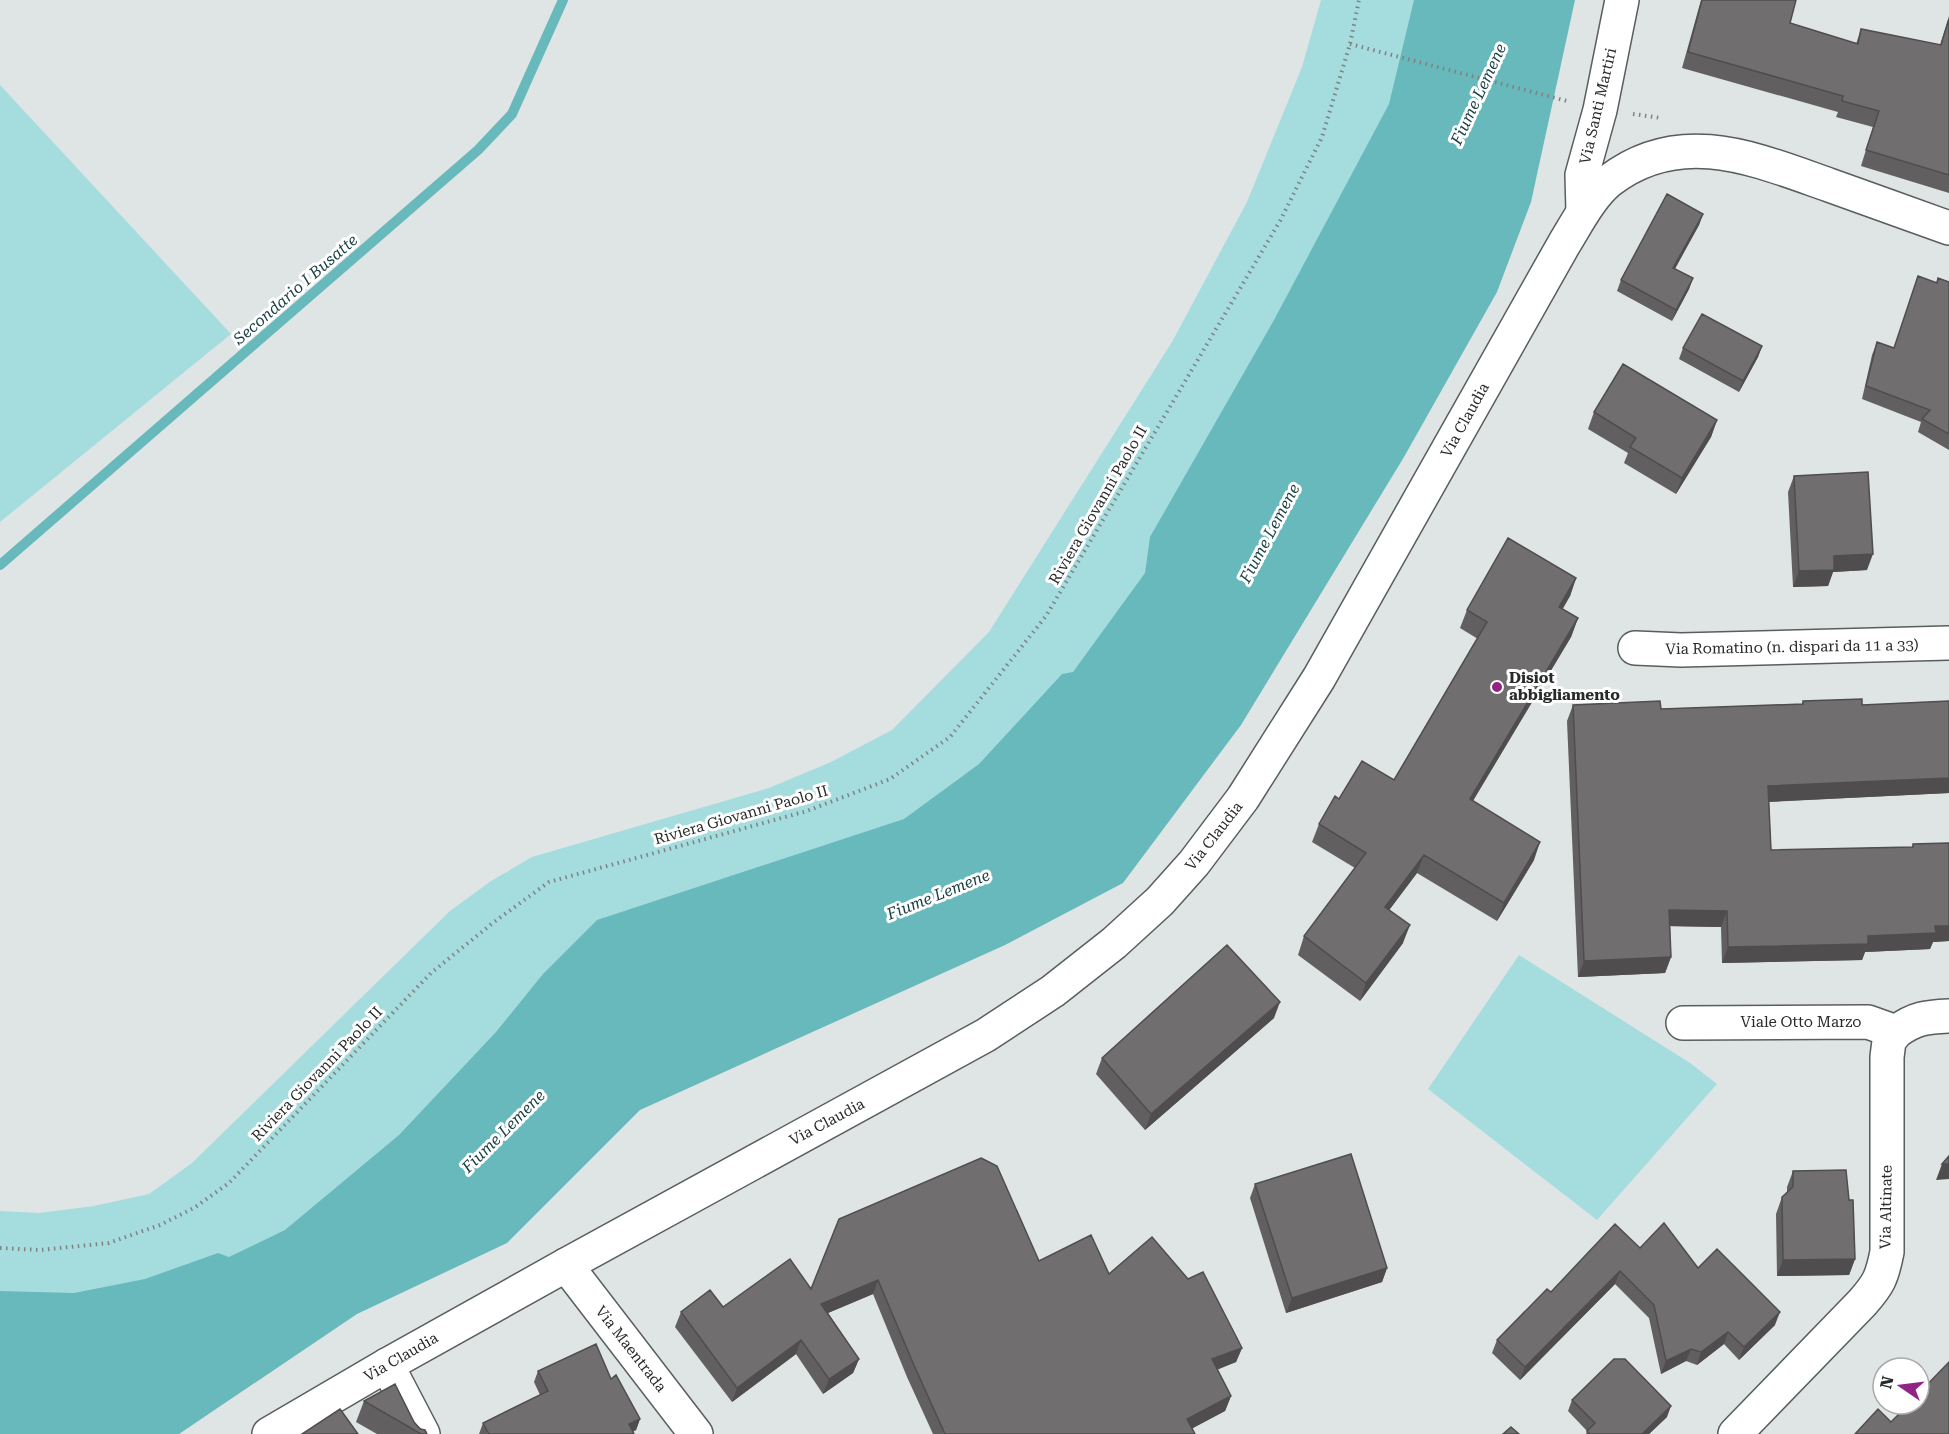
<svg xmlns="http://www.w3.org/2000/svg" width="1949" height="1434" font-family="'Roboto Serif',serif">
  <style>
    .green { fill: #a5dddf }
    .water { fill: #68b9bc }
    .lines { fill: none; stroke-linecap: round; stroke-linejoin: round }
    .stream { stroke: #68b9bc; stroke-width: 10 }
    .street-casing { stroke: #585d5d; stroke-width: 36 }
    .secondary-casing { stroke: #585d5d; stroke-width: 36 }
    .path { stroke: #7f8283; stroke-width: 4; stroke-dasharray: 1.5 4.5; stroke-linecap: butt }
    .street { stroke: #fff; stroke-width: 33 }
    .secondary { stroke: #fff; stroke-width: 33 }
    .wall { fill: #615f60 }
    .shaded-wall { fill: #4f4d4e }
    .building { fill: #716e70; stroke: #4f4d4e; stroke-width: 1.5 }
    .poi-dot { fill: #912385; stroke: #fff; stroke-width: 2 }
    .labels { text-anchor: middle; stroke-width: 6; stroke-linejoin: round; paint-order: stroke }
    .street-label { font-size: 15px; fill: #282a2a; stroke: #fff }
    .poi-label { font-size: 15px; font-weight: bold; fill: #282a2a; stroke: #fff; text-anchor: start }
    .water-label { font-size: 16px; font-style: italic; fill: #173e40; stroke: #fff }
  </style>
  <rect width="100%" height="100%" fill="#dfe4e5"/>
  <path class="green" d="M1321 0H1492L1238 614 0 1427V1211L39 1213 94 1206 149 1194 192 1163 450 911 491 881 532 857 769 788 831 762 892 730 989 632 1172 342 1247 202 1302 67Z
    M0 85 231 334 0 522Z
    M1519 955 1690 1063 1717 1084 1597 1220 1428 1089Z"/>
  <path class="water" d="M1414 0H1575L1531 202 1497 292 1404 457 1241 725 1123 883 1005 945 640 1110 507 1243 357 1314 179 1434H0V1291L74 1293 145 1279 218 1253 229 1257 285 1230 399 1135 496 1032 543 974 597 920 904 819 979 764 1062 674 1073 672 1145 573 1150 537 1274 320 1389 104Z"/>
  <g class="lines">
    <path class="stream" d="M0 565 478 150 512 114 563 0"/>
    <defs>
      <path id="street" d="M1583 212 1582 175 1600 110 1622 0
        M1635 648 1681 650 1949 643
        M1683 1023 1868 1022 1896 1032C1915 1018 1926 1017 1949 1016
        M566 1265 696 1434
        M387 1365 423 1434
        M1735 1434 1862 1303C1879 1284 1882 1277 1887 1252V1057L1889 1041 1896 1032"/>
      <path id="secondary" d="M269 1434 387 1365 566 1265 986 1035 1053 991 1114 943 1160 901 1194 863 1243 798 1319 678 1564 244C1577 223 1590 197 1609 181 1680 126 1755 159 1829 185 1869 199 1909 214 1949 228"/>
    </defs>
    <use href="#street" class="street-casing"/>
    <use href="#secondary" class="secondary-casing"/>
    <path class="path" d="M1350 44 1567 101
      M1633 114 1661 118
      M0 1248 40 1250 109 1243 160 1225 194 1208 229 1183 431 973 494 922 549 882 807 811 890 779 950 737 1046 616 1280 221 1322 137 1350 44 1359 0"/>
    <use href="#street" class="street"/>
    <use href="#secondary" class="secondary"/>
  </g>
  <path class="wall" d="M1701 0H1796L1790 23 1856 44 1861 29 1940 45 1949 16V193L1861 166 1873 127 1836 117 1838 112 1682 68Z
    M1703 214 1699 225 1675 269 1693 278 1689 289 1672 321 1617 291 1621 280Z
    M1918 276 1936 283 1938 278 1949 282V450L1918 432 1921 422 1862 399 1872 355 1877 342 1894 348Z
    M1762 346 1758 357 1739 392 1679 359 1683 348Z
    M1594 412 1717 420 1711 437 1676 494 1624 463 1628 453 1588 429Z
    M1794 476 1867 570 1833 572 1828 586 1793 587 1788 492Z
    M1576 578 1570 596 1562 609 1578 618 1571 637 1473 801 1534 860 1497 921 1417 873 1389 910 1403 943 1360 1001 1298 955 1304 936 1355 868 1312 842 1319 824 1339 799 1394 780 1478 639 1460 628 1467 610Z
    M1803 701 1862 705 1949 701V793L1769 802 1771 850 1912 847 1913 844 1949 843V941L1933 942 1930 949 1865 952 1862 960 1722 963 1721 927 1670 926 1671 957 1665 973 1578 977 1567 721 1573 705 1661 709 1802 704Z
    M1274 1018 1145 1130 1096 1074 1102 1058Z
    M1793 1171 1855 1259 1849 1275 1777 1276 1776 1214 1782 1197 1787 1192V1187Z
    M1255 1184 1387 1268 1382 1282 1286 1313 1250 1198Z
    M839 1219 1039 1261 1109 1274 1242 1348 1236 1362 1217 1369 1231 1396 1225 1411 1192 1428 1195 1434H933L907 1377 873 1294 828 1313 859 1359 853 1373 823 1394 796 1354 732 1402 675 1327 681 1312 723 1307 811 1289Z
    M1640 1248 1698 1268 1775 1325 1739 1360 1724 1344 1697 1365 1686 1361 1661 1374 1649 1318 1615 1284 1520 1380 1492 1353 1497 1340 1551 1292Z
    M538 1371 611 1379 640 1419 636 1430 632 1432 634 1434H479L483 1423 540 1395 534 1382Z
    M1572 1400 1667 1417 1649 1434H1586L1587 1431 1568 1411Z
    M364 1401 414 1422 427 1434H377L356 1422Z"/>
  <path class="shaded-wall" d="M1703 214 1699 225 1669 279 1673 268Z
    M1693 278 1689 289 1672 321 1676 310Z
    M1762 346 1758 357 1739 392 1743 381Z
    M1717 420 1711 437 1676 494 1682 478Z
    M1873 554 1867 570 1833 572 1828 586 1793 587 1799 571 1834 556Z
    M1576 578 1570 596 1553 626 1559 607Z
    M1578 618 1571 637 1463 817 1470 799Z
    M1949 778V793L1762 802 1768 786Z
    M1540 842 1534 860 1497 921 1504 903Z
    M1424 855 1417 873 1378 925 1385 907Z
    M1669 910 1727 911 1721 927 1663 926Z
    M1410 925 1403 943 1360 1001 1366 983Z
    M1935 926H1949V941L1933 942 1930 949 1865 952 1862 960 1722 963 1728 947 1868 936Z
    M1671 957 1665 973 1578 977 1584 961Z
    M1280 1002 1274 1018 1145 1130 1151 1114Z
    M1942 1164H1949V1179L1936 1180Z
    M1855 1259 1849 1275 1777 1276 1783 1260Z
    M1387 1268 1382 1282 1286 1313 1292 1298Z
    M1620 1271 1615 1284 1520 1380 1525 1367Z
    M878 1280 873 1294 816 1318 821 1304Z
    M1780 1312 1775 1325 1739 1360 1744 1347Z
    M1728 1332 1724 1344 1697 1365 1701 1352Z
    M801 1340 796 1354 732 1402 737 1388Z
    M1242 1348 1236 1362 1207 1374 1212 1359Z
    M1691 1349 1686 1361 1661 1374 1666 1361Z
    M859 1359 853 1373 823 1394 829 1379Z
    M1231 1396 1225 1411 1182 1434 1187 1419Z
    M1671 1406 1667 1417 1649 1434H1642Z
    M640 1419 636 1430 628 1434 629 1424Z"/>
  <path class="building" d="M1702 0H1796L1790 23 1858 44 1861 29 1941 45 1949 19V175L1866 150 1879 111 1842 101 1843 96 1688 52Z
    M1667 194 1703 214 1673 268 1693 278 1676 310 1621 280Z
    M1918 276 1937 283 1938 278 1949 282V434L1922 419 1930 410 1866 386 1877 342 1894 348Z
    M1702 314 1762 346 1743 381 1683 348Z
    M1623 364 1717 420 1682 478 1630 447 1636 438 1594 412Z
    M1868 472 1873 554 1834 556V570L1799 571 1794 476Z
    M1508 538 1576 578 1559 607 1578 618 1470 799 1540 842 1504 903 1424 855 1385 907 1410 925 1366 983 1304 936 1366 853 1319 824 1335 796 1339 799 1362 761 1394 780 1487 622 1467 610Z
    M1862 699V705L1949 701V778L1768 786 1771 850 1913 847V844L1949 843V926H1935L1936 933 1868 936V944L1728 947 1727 911 1669 910 1671 957 1584 961 1573 705 1660 701 1661 709 1803 704V701Z
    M1227 945 1280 1002 1151 1114 1102 1058Z
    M1351 1154 1387 1268 1292 1298 1255 1184Z
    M1949 1156V1164H1942Z
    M981 1158 997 1166 1039 1261 1091 1235 1109 1274 1152 1237 1188 1279 1203 1272 1242 1348 1212 1359 1231 1396 1187 1419 1195 1434H945L913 1363 878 1280 821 1304 859 1359 829 1379 801 1340 737 1388 681 1312 710 1290 723 1307 790 1259 811 1289 839 1219Z
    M1846 1170 1849 1200H1853L1855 1259 1783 1260 1782 1197 1793 1187V1171Z
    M1664 1223 1698 1268 1717 1249 1780 1312 1744 1347 1728 1332 1701 1352 1691 1349 1666 1361 1654 1305 1620 1271 1525 1367 1497 1340 1547 1289 1551 1292 1615 1224 1640 1248Z
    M596 1344 611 1379 616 1375 640 1419 629 1424 634 1434H489L483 1423 548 1391 538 1371Z
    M1614 1359H1625L1671 1406 1642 1434H1590L1587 1431 1595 1423 1572 1400Z
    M1949 1362V1434H1855L1878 1409 1891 1422 1909 1404H1919V1393Z
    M395 1384 414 1422 420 1429 425 1430 427 1434H421L364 1401Z
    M340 1409 358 1434H302Z
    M1511 1427 1519 1434H1503Z"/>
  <circle class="poi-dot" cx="1497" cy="687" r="6"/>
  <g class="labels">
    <g class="street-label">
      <text transform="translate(1598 106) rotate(-77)" y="5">Via Santi Martiri</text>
      <text transform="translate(1465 420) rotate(-61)" y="5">Via Claudia</text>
      <text transform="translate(1098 505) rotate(-60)" y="5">Riviera Giovanni Paolo II</text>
      <text transform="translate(1792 647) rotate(-1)" y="5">Via Romatino (n. dispari da 11 a 33)</text>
      <text transform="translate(741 815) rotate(-16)" y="5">Riviera Giovanni Paolo II</text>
      <text transform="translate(1214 836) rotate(-52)" y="5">Via Claudia</text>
      <text x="1801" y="1027">Viale Otto Marzo</text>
      <text transform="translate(317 1074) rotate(-46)" y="5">Riviera Giovanni Paolo II</text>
      <text transform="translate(827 1122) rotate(-28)" y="5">Via Claudia</text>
      <text transform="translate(1886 1207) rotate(-89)" y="5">Via Altinate</text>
      <text transform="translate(631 1349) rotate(52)" y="5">Via Maentrada</text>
      <text transform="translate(401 1357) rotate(-30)" y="5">Via Claudia</text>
    </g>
    <g class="poi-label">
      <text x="1509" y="683">Disiot<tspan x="1509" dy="17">abbigliamento</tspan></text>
    </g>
    <g class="water-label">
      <text transform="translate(1478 94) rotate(-65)" y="6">Fiume Lemene</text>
      <text transform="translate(295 289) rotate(-41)" y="6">Secondario I Busatte</text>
      <text transform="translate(1269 533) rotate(-62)" y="6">Fiume Lemene</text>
      <text transform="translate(938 894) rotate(-22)" y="6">Fiume Lemene</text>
      <text transform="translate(503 1131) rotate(-45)" y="6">Fiume Lemene</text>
    </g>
  </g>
  <g transform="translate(1901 1386) rotate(284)"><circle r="28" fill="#ffffff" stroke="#a9aaaa" stroke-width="1.5"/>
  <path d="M0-4.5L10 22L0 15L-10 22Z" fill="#912385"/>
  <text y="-9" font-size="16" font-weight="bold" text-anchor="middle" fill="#282a2a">N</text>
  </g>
</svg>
